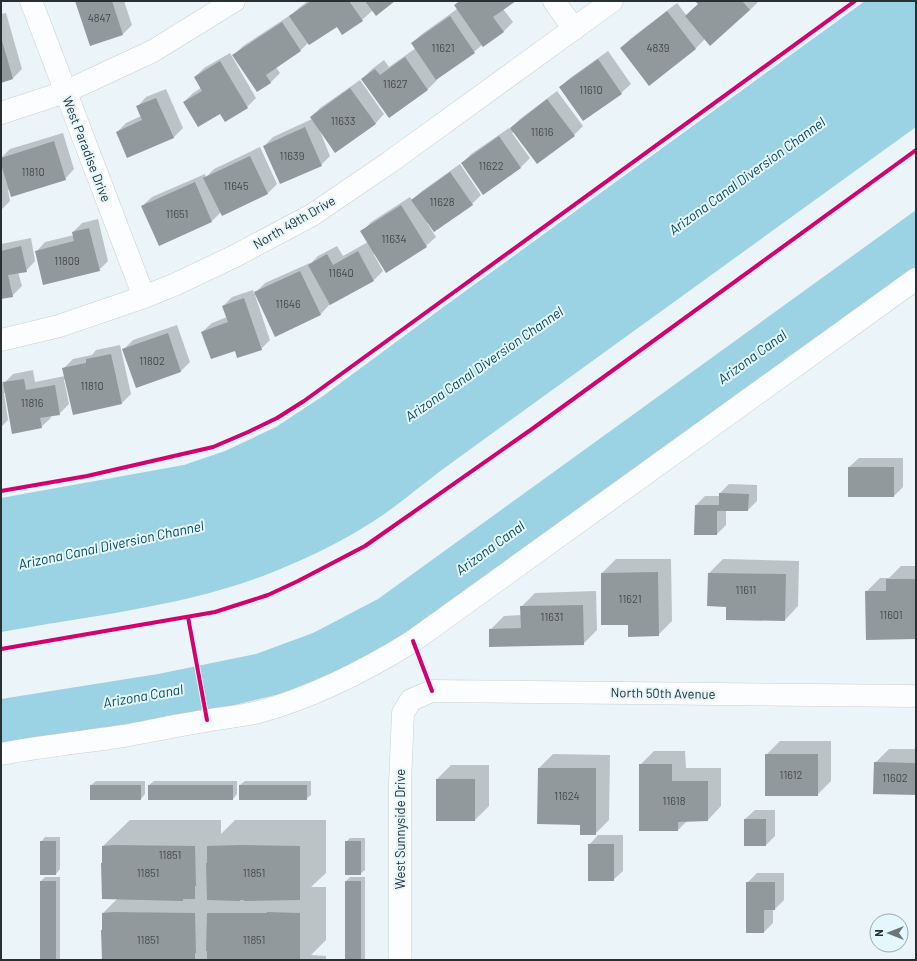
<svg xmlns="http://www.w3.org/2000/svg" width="917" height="961" font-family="Barlow,sans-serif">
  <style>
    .water { fill: #9bd2e4 }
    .shadow { fill: #0003 }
    .building { fill: #92999c }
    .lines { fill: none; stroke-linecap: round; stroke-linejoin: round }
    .minor-casing { stroke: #c8cfd2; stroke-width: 23 }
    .minor { stroke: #fcfdfe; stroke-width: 22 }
    .cycleway-casing { stroke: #e5f7fe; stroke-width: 6 }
    .cycleway { stroke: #d6006c; stroke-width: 4 }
    .labels { text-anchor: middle; stroke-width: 4; stroke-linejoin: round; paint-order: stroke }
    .number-label { font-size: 11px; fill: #434a4c }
    .street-label { font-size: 13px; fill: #293032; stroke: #e5f7fe }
    .water-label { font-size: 14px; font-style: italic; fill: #084b5c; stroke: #e5f7fe }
  </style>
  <rect width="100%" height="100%" fill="#ebf4f8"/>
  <path class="water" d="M865 1H916V127L443 469C423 484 403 501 383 515 355 534 323 551 292 564 201 605 99 614 1 632V498L184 465 225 451 276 427 323 396 442 308Z
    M916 210V267L697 427 407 636 347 667 284 693 186 717 1 745V699L158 674 256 654 313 633 378 599Z"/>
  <path class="shadow" d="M77 1H124L132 25 123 34 91 45Z
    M308 1H394L373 10 362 20 337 25 308 43 300 51 276 67 280 73 271 82 257 91 234 55 243 46 292 14 300 7Z
    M459 1H514L503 9 513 22 503 32 482 45 474 52 436 79 437 80 428 89 390 117 362 79 372 69 384 60 389 67 416 48 412 43 422 34 457 9 455 5Z
    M697 1H759L750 10 705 39 696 48 649 84 621 48 630 39 677 3 687 16 699 4Z
    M6 13 22 69 13 78 1 82V14Z
    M608 51 631 84 621 93 583 120 560 87 570 78Z
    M230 53 256 98 247 107 220 112 184 102 193 93 201 88 195 77 204 68Z
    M360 80 384 114 375 124 320 131 330 156 321 165 264 146 273 137 312 119 311 117 320 108Z
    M166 89 183 128 173 138 117 132 126 123 141 116 137 107 146 97Z
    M557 91 583 126 574 135 514 132 512 133 530 158 521 167 483 193 462 163 471 154 509 128 510 129 520 119Z
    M63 133 74 169 65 179 8 190 10 201 1 210V151L2 157 10 149Z
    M260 147 277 184 268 193 222 215 221 212 212 221 159 244 142 206 152 197 205 174 206 177 214 169Z
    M460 164 481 195 472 204 427 223 436 237 426 246 387 272 375 254 374 255 383 271 374 280 329 305 320 315 255 295 270 340 261 349H236L202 332 212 323 227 317 223 306 232 297 253 290 254 294 265 283 310 263V264L318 256 337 246 343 256 368 242 362 232 371 222 410 197 412 200 422 191Z
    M98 219 108 261 99 270 36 252 45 242 74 235 73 232 82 223Z
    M31 238 35 261 26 271 18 272 22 286 12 296 1 298V244Z
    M177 325 190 362 180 372 124 349 133 340Z
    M120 345 131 394 122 403 66 379 64 380 69 404 59 414 50 415 51 418 41 427 6 393H4L8 420 1 427V376L3 384 13 374 33 370 35 382 65 376 64 368 73 359 92 355 96 350Z
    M859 458H903V487L894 496 849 467Z
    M729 484 757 485V501L748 510H726V525L717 534 696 505 705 496H720V493Z
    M616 559H671L672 621 658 635 629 624 602 573Z
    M723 559 799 561 798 606 785 620 709 573Z
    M901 566H916V638L866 592 880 578H889Z
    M596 591 597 630 583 644 490 630 504 616 522 615 521 607 535 593Z
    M780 741H831V781L817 795 766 755Z
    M889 749H916V794L875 763Z
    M654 751H685L686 768H721V806L708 820 687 821 678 830 640 765Z
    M553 754 610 755 609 820 595 834 581 824 538 823 539 768Z
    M451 765H489V806L475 820H437V779Z
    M96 781H145V794L141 799 91 785Z
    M154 781H237V794L233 799H149V785Z
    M245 781H311V795L306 799 240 785Z
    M755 810H775V836L766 845H745V819Z
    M130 820H221V834L235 820H326V873L311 887H326V940L311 955 326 956V960H103V913L118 898 102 863 103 861V846Z
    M598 835H623V871L613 880 589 845Z
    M45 837H60V869L56 874 41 842Z
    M350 838H365V870L360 874 346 842Z
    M757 873H784V900L775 909H773V923L764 932 747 883Z
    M45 877H60V960H41V881Z
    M350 877H365V960H346V881Z"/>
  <path class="building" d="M75 1H112L123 35 90 46Z
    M311 1H349L363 21 342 35 337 27 309 45 289 16Z
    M365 1H395L376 16Z
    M460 1H516L493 17 504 32 483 47 454 5Z
    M695 1H742L750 10 710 46 685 16 698 4Z
    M667 11 696 49 649 86 620 48Z
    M450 16 475 53 436 80 411 43Z
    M282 22 301 51 266 75 271 83 257 92 232 55Z
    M1 37 13 79 1 83Z
    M405 57 428 90 389 118 361 79 375 69 380 75Z
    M598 59 622 94 583 121 559 87Z
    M220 61 248 108 225 122 220 114 198 127 183 102 202 91 194 77Z
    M350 88 376 124 335 153 310 117Z
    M156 98 174 138 127 158 116 132 142 120 136 106Z
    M547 99 575 136 537 164 510 128Z
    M305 127 322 166 280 184 263 146Z
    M499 136 521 168 483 195 461 163Z
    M54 141 66 180 11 197 1 164V158Z
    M250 156 268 194 222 216 203 178Z
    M450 172 473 205 434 232 411 200Z
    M195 182 212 222 159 246 141 206Z
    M401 205 427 247 386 273 360 231Z
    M89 228 100 271 43 285 35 251 74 241 72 232Z
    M21 246 27 272 8 275 13 297 1 299V251Z
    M358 251 374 281 330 305 308 265 327 254 333 265Z
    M300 271 321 315 275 337 254 292Z
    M244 298 262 350 237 358 235 351 211 359 201 332 228 322 222 306Z
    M168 333 181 372 136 388 122 349Z
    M111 354 122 404 73 415 62 368 86 363V359Z
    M24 379 26 390 55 385 60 415 40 418 42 428 12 434 3 382Z
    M848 467H894V497H848Z
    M719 493 749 494 748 511H717V535H694L695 505H719Z
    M658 572 659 636 628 637V625H601V573Z
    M708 573 786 574 785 621 726 620V607L707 606Z
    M886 579H916V639L866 640 865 591H886Z
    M583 605 584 645 489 647V629L521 628 520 606Z
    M765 754H818V796H765Z
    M874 762 916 763V795L873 794Z
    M639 764H672V781H708V821L678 822V831H639Z
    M538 768H596V835H580V825L537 824Z
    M436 779H475V821H436Z
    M90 785H141V800H90Z
    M148 785H233V800H148Z
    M239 785H307V800H239Z
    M744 819H766V846H744Z
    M40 841H56V875H40Z
    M345 841H361V875H345Z
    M588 844H614V881H588Z
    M114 845 195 846 196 886H195V899H183V901L102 899 101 863H102V846Z
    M240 845 300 846V900L244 901V900H240V901L207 900 206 863H207V846Z
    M40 881H56V960H40Z
    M345 881H361V960H345Z
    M746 882H775V910H764V933H746Z
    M114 912 195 913 196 953H195V960H102L101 930H102V913Z
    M267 912 300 913V960H207V951H206L207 913H267Z"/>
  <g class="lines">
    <defs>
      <path id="minor" d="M31 1 144 297
        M554 1 574 29
        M1 113 65 92 153 51 234 1
        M1 340 59 326 144 297 176 284 235 256 312 215 390 162 612 1
        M1 754C42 746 83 742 124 736 151 731 178 725 205 721 223 718 241 716 259 712 313 697 365 671 413 641L916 279
        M400 960V783L403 713 411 700 432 691 916 696"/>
    </defs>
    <use href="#minor" class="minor-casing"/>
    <use href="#minor" class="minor"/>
    <defs>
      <path id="cycleway" d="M1 491 87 476 213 447 248 432 277 418 304 401 855 1
        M188 617 207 720
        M413 641 432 691
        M1 649 215 612 268 595 298 581 365 546 532 429 916 150"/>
    </defs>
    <use href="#cycleway" class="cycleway-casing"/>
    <use href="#cycleway" class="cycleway"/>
  </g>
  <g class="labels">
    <g class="number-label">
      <text x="99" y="22">4847</text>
      <text x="443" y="52">11621</text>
      <text x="658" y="52">4839</text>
      <text x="395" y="88">11627</text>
      <text x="591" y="94">11610</text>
      <text x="343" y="125">11633</text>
      <text x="542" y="136">11616</text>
      <text x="292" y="160">11639</text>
      <text x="491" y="170">11622</text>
      <text x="33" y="176">11810</text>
      <text x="236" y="190">11645</text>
      <text x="442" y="206">11628</text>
      <text x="177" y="218">11651</text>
      <text x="394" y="243">11634</text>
      <text x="67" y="265">11809</text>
      <text x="341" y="277">11640</text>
      <text x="288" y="308">11646</text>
      <text x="152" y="365">11802</text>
      <text x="92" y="390">11810</text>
      <text x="32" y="407">11816</text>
      <text x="746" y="594">11611</text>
      <text x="630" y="603">11621</text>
      <text x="891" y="619">11601</text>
      <text x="552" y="621">11631</text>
      <text x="791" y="779">11612</text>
      <text x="895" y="782">11602</text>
      <text x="567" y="800">11624</text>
      <text x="674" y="805">11618</text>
      <text x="170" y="859">11851</text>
      <text x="148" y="877">11851</text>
      <text x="254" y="877">11851</text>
      <text x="148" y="944">11851</text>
      <text x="254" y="944">11851</text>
    </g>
    <g class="street-label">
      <text transform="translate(87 149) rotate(69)" y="5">West Paradise Drive</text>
      <text transform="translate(294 222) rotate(-30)" y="5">North 49th Drive</text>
      <text transform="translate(663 693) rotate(1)" y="5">North 50th Avenue</text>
      <text transform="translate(400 829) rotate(-90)" y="5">West Sunnyside Drive</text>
    </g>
    <g class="water-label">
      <text transform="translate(747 176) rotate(-36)" y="5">Arizona Canal Diversion Channel</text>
      <text transform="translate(752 357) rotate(-36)" y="5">Arizona Canal</text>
      <text transform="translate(484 364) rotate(-35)" y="5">Arizona Canal Diversion Channel</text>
      <text transform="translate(111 545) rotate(-12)" y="5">Arizona Canal Diversion Channel</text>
      <text transform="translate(490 548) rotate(-36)" y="5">Arizona Canal</text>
      <text transform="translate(143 696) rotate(-10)" y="5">Arizona Canal</text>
    </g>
  </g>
  <rect width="917" height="961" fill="none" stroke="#293032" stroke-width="4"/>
  <g transform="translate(889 933) rotate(270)"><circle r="19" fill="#e5f7fe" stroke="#9aa7ac"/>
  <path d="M0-3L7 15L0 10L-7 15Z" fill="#6d7577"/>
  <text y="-6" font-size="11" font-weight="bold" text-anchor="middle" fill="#293032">N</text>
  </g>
</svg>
